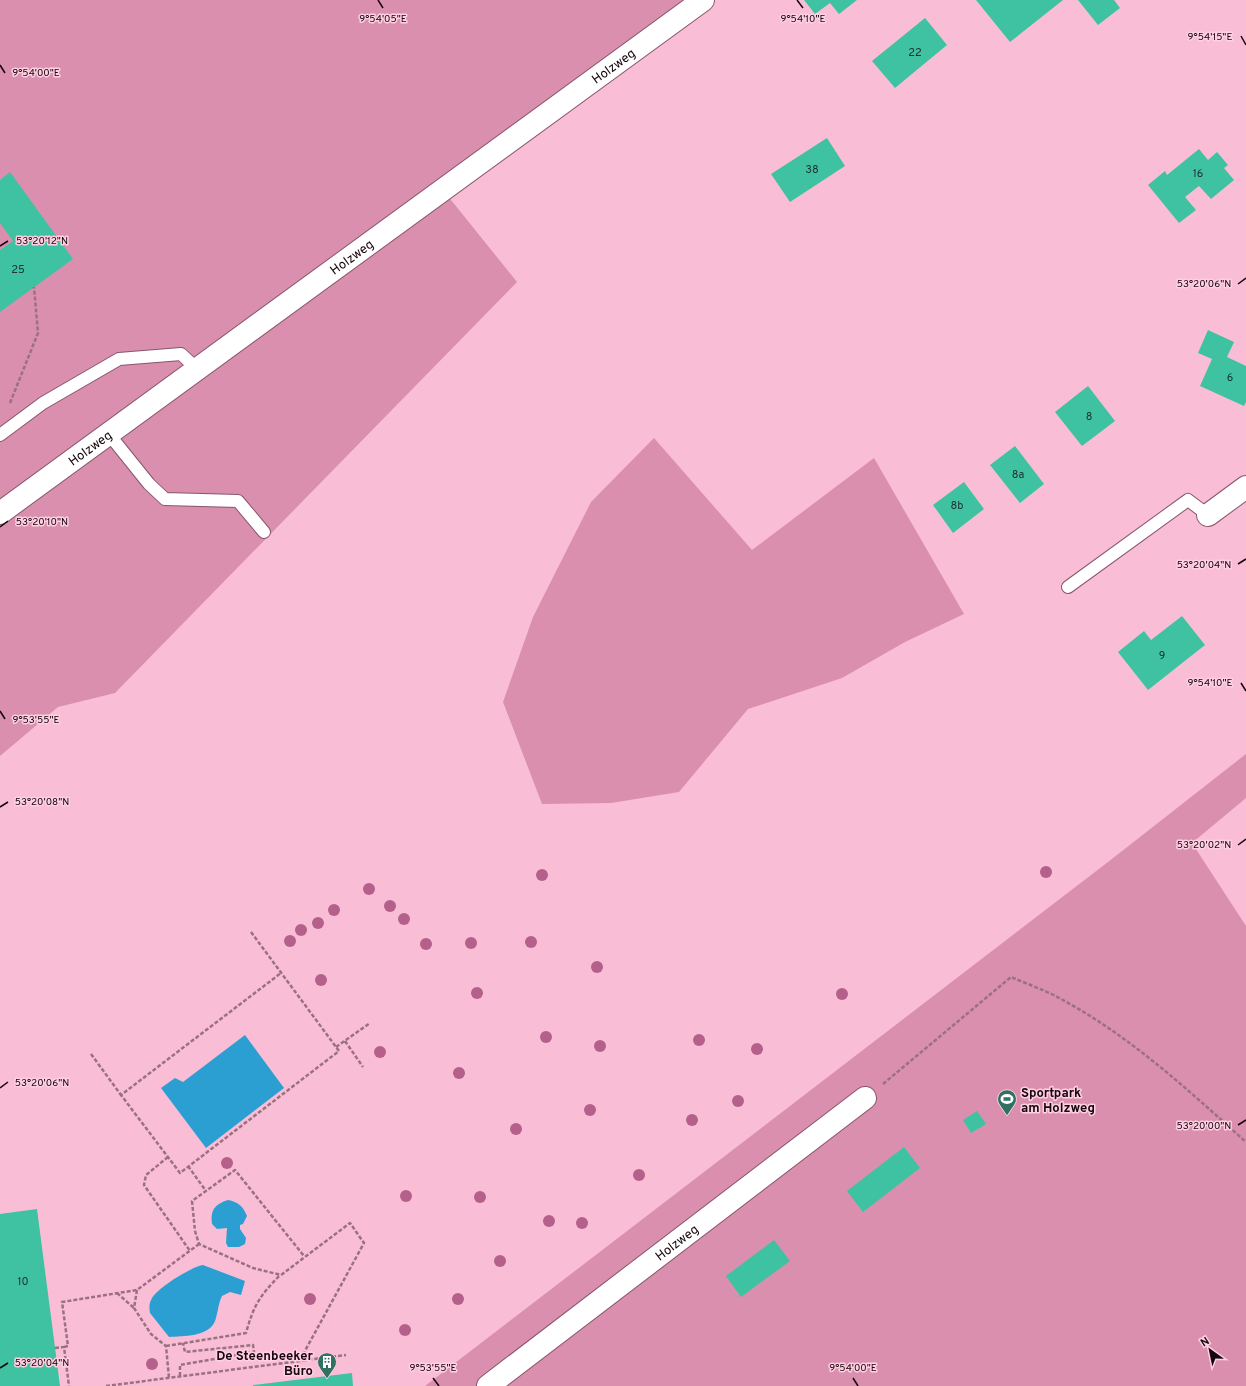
<svg xmlns="http://www.w3.org/2000/svg" width="1246" height="1386" font-family="Overpass,sans-serif">
  <style>
    .green { fill: #da8fae }
    .water { fill: #2c9fd2 }
    .building { fill: #3ec2a2 }
    .lines { fill: none; stroke-linecap: round; stroke-linejoin: round }
    .lane-casing { stroke: #88556b; stroke-width: 14 }
    .street-casing { stroke: #88556b; stroke-width: 24 }
    .path { stroke: #9b7182; stroke-width: 2.5; stroke-dasharray: 4 2; stroke-linecap: butt }
    .lane { stroke: #fff; stroke-width: 12 }
    .street { stroke: #fff; stroke-width: 22 }
    .tree { fill: #b5608b }
    .ticks { fill: none; stroke: #16050c; stroke-width: 1.5 }
    .labels { text-anchor: middle; stroke-width: 3; stroke-linejoin: round; paint-order: stroke }
    .number-label { font-size: 11px; fill: #203432 }
    .street-label { font-size: 13px; fill: #16050c; stroke: #ffcfe2 }
    .poi-label { font-size: 13px; font-weight: bold; fill: #16050c; stroke: #ffcfe2; text-anchor: start }
    .ticks-label { font-size: 10px; text-anchor: middle; fill: #16050c; stroke: #ffcfe2; stroke-width: 3; stroke-linejoin: round; paint-order: stroke }
  </style>
  <rect width="100%" height="100%" fill="#f9bed5"/>
  <path class="green" d="M0 0H703L443 190 517 282 115 693 58 707 0 756Z
    M654 438 752 550 874 458 964 614 905 642 842 678 748 709 679 792 611 803 542 804 503 702 533 617 591 502Z
    M1246 754V798L1192 843 1246 926V1386H425L1108 862Z"/>
  <path class="water" d="M245 1035 284 1088 206 1148 161 1088 175 1078 183 1082Z
    M228 1200C238 1202 243 1206 247 1216L243 1224 240 1225V1229L246 1238 245 1244 239 1247H228L226 1243 227 1228 217 1229 212 1224C210 1210 215 1204 228 1200Z
    M203 1265 245 1281 241 1295 230 1292 222 1296C218 1304 218 1313 215 1321 209 1337 183 1336 169 1337L150 1313C149 1308 149 1303 152 1298 159 1287 191 1267 203 1265Z"/>
  <path class="building" d="M804 0H857L839 14 830 3 815 14Z
    M976 0H1063L1010 42Z
    M1078 0H1114L1120 8 1098 25Z
    M925 18 947 45 895 88 872 61Z
    M827 138 845 166 790 202 771 174Z
    M1199 149 1208 160 1217 152 1228 165 1224 168 1234 180 1211 199 1199 186 1185 197 1196 210 1179 223 1148 185 1165 171 1167 175Z
    M10 172 73 259 0 312V250L13 241 0 223V180Z
    M1208 330 1234 342 1227 357 1246 366V402L1244 406 1200 386 1212 359 1198 353Z
    M1088 386 1115 421 1082 446 1055 412Z
    M1015 446 1044 484 1020 503 990 465Z
    M964 482 984 509 953 533 933 505Z
    M1182 616 1205 645 1148 690 1118 652 1144 631 1151 640Z
    M977 1111 986 1124 971 1133 963 1120Z
    M904 1147 920 1168 863 1212 847 1191Z
    M37 1209 60 1386H0V1214Z
    M774 1240 790 1261 741 1297 726 1276Z
    M352 1373 353 1386H253V1385Z"/>
  <g class="lines">
    <defs>
      <path id="lane" d="M108 433 149 484 165 499 238 501 264 532
        M0 435 43 403 119 359 181 354 197 369
        M1068 587 1188 500 1208 515"/>
      <g id="street">
        <path id="s1" d="M0 513 703 0"/>
        <path d="M1208 515 1246 487"/>
        <path id="s2" d="M488 1386 865 1098"/>
      </g>
    </defs>
    <use href="#lane" class="lane-casing"/>
    <use href="#street" class="street-casing"/>
    <path class="path" d="M10 403 38 333 34 287
      M251 932 339 1051 180 1173 121 1095 281 973
      M345 1041 363 1067
      M336 1047 370 1023
      M91 1054 121 1095
      M883 1084 1011 977C1027 984 1045 990 1061 999 1130 1036 1188 1090 1246 1142
      M168 1157 146 1175 144 1185 190 1251
      M188 1166 206 1191
      M137 1290 134 1308 151 1334 166 1346 169 1378
      M117 1293 134 1308
      M166 1346 246 1333C254 1304 260 1296 280 1275
      M64 1347 68 1346 62 1302 137 1290 199 1244
      M55 1348 64 1347 69 1386
      M300 1360 364 1243 350 1223 281 1275 253 1268 199 1244 195 1231 192 1201 235 1170 304 1256
      M180 1376V1365L254 1352 253 1345 185 1352 183 1343
      M106 1386 346 1355"/>
    <use href="#lane" class="lane"/>
    <use href="#street" class="street"/>
  </g>
  <g class="tree">
    <circle cx="1046" cy="872" r="6"/>
    <circle cx="542" cy="875" r="6"/>
    <circle cx="369" cy="889" r="6"/>
    <circle cx="390" cy="906" r="6"/>
    <circle cx="334" cy="910" r="6"/>
    <circle cx="404" cy="919" r="6"/>
    <circle cx="318" cy="923" r="6"/>
    <circle cx="301" cy="930" r="6"/>
    <circle cx="290" cy="941" r="6"/>
    <circle cx="531" cy="942" r="6"/>
    <circle cx="471" cy="943" r="6"/>
    <circle cx="426" cy="944" r="6"/>
    <circle cx="597" cy="967" r="6"/>
    <circle cx="321" cy="980" r="6"/>
    <circle cx="477" cy="993" r="6"/>
    <circle cx="842" cy="994" r="6"/>
    <circle cx="546" cy="1037" r="6"/>
    <circle cx="699" cy="1040" r="6"/>
    <circle cx="600" cy="1046" r="6"/>
    <circle cx="757" cy="1049" r="6"/>
    <circle cx="380" cy="1052" r="6"/>
    <circle cx="459" cy="1073" r="6"/>
    <circle cx="738" cy="1101" r="6"/>
    <circle cx="590" cy="1110" r="6"/>
    <circle cx="692" cy="1120" r="6"/>
    <circle cx="516" cy="1129" r="6"/>
    <circle cx="227" cy="1163" r="6"/>
    <circle cx="639" cy="1175" r="6"/>
    <circle cx="406" cy="1196" r="6"/>
    <circle cx="480" cy="1197" r="6"/>
    <circle cx="549" cy="1221" r="6"/>
    <circle cx="582" cy="1223" r="6"/>
    <circle cx="500" cy="1261" r="6"/>
    <circle cx="310" cy="1299" r="6"/>
    <circle cx="458" cy="1299" r="6"/>
    <circle cx="405" cy="1330" r="6"/>
    <circle cx="152" cy="1364" r="6"/>
  </g>
  <path class="ticks" d="M378 0 383 8M797 0 803 8M1241 36 1246 45M0 65 5 73M0 246 8 241M1238 284 1246 278M0 527 8 521M1238 564 1246 559M1241 683 1246 691M0 711 5 719M0 807 8 802M1238 845 1246 839M0 1088 8 1082M1238 1125 1246 1120M0 1368 8 1363M433 1378 439 1386M853 1378 858 1386"/>
  <defs>
    <symbol id="stadium-pin" viewBox="-11 -11 22 30"><path d="M0 17L-7.5 6A9.5 9.5 0 1 1 7.5 6Z" fill="#317160" stroke="#ffcfe2"/><path d="M0-5a6.5 5 0 1 0 0 10a6.5 5 0 1 0 0-10ZM-3.5-1.8h7v3.6h-7Z" fill="#fff"/></symbol>
    <symbol id="building-pin" viewBox="-11 -11 22 30"><path d="M0 17L-7.5 6A9.5 9.5 0 1 1 7.5 6Z" fill="#317160" stroke="#ffcfe2"/><path d="M-4-6H4V6H1V3H-1V6H-4ZM-2.5-4.3h1.7v1.8h-1.7ZM.8-4.3h1.7v1.8H.8ZM-2.5-1h1.7V.8h-1.7ZM.8-1h1.7V.8H.8Z" fill="#fff"/></symbol>
  </defs>
  <g fill-rule="evenodd">
    <use href="#stadium-pin" x="996" y="1088" width="22" height="30"/>
    <use href="#building-pin" x="316" y="1351" width="22" height="30"/>
  </g>
  <g class="labels">
    <g class="number-label">
      <text x="915" y="56">22</text>
      <text x="812" y="173">38</text>
      <text x="1198" y="177">16</text>
      <text x="18" y="273">25</text>
      <text x="1230" y="381">6</text>
      <text x="1089" y="420">8</text>
      <text x="1018" y="478">8a</text>
      <text x="957" y="509">8b</text>
      <text x="1162" y="659">9</text>
      <text x="23" y="1285">10</text>
    </g>
    <g class="street-label">
      <text dy="5" stroke="none"><textPath href="#s1" startOffset="759">Holzweg</textPath></text>
      <text dy="5" stroke="none"><textPath href="#s1" startOffset="435">Holzweg</textPath></text>
      <text dy="5" stroke="none"><textPath href="#s1" startOffset="111">Holzweg</textPath></text>
      <text dy="5" stroke="none"><textPath href="#s2" startOffset="237">Holzweg</textPath></text>
    </g>
    <g class="poi-label">
      <text x="1021" y="1097">Sportpark<tspan x="1021" dy="15">am Holzweg</tspan></text>
      <text x="313" y="1360" text-anchor="end">De Steenbeeker<tspan x="313" dy="15">Büro</tspan></text>
    </g>
  </g>
  <g class="ticks-label">
    <text x="383" y="22">9°54'05"E</text>
    <text x="803" y="22">9°54'10"E</text>
    <text x="1210" y="40">9°54'15"E</text>
    <text x="36" y="76">9°54'00"E</text>
    <text x="42" y="244">53°20'12"N</text>
    <text x="1204" y="287">53°20'06"N</text>
    <text x="42" y="525">53°20'10"N</text>
    <text x="1204" y="568">53°20'04"N</text>
    <text x="1210" y="686">9°54'10"E</text>
    <text x="36" y="723">9°53'55"E</text>
    <text x="42" y="805">53°20'08"N</text>
    <text x="1204" y="848">53°20'02"N</text>
    <text x="42" y="1086">53°20'06"N</text>
    <text x="1204" y="1129">53°20'00"N</text>
    <text x="42" y="1366">53°20'04"N</text>
    <text x="433" y="1371">9°53'55"E</text>
    <text x="853" y="1371">9°54'00"E</text>
  </g>
  <g transform="translate(1210 1350) rotate(327)" stroke="#ffcfe2" stroke-width="3" paint-order="stroke">
  <path d="M0-3L7 15L0 10L-7 15Z" fill="#16050c"/>
  <text y="-6" font-size="11" font-weight="bold" text-anchor="middle" fill="#16050c">N</text>
  </g>
</svg>
